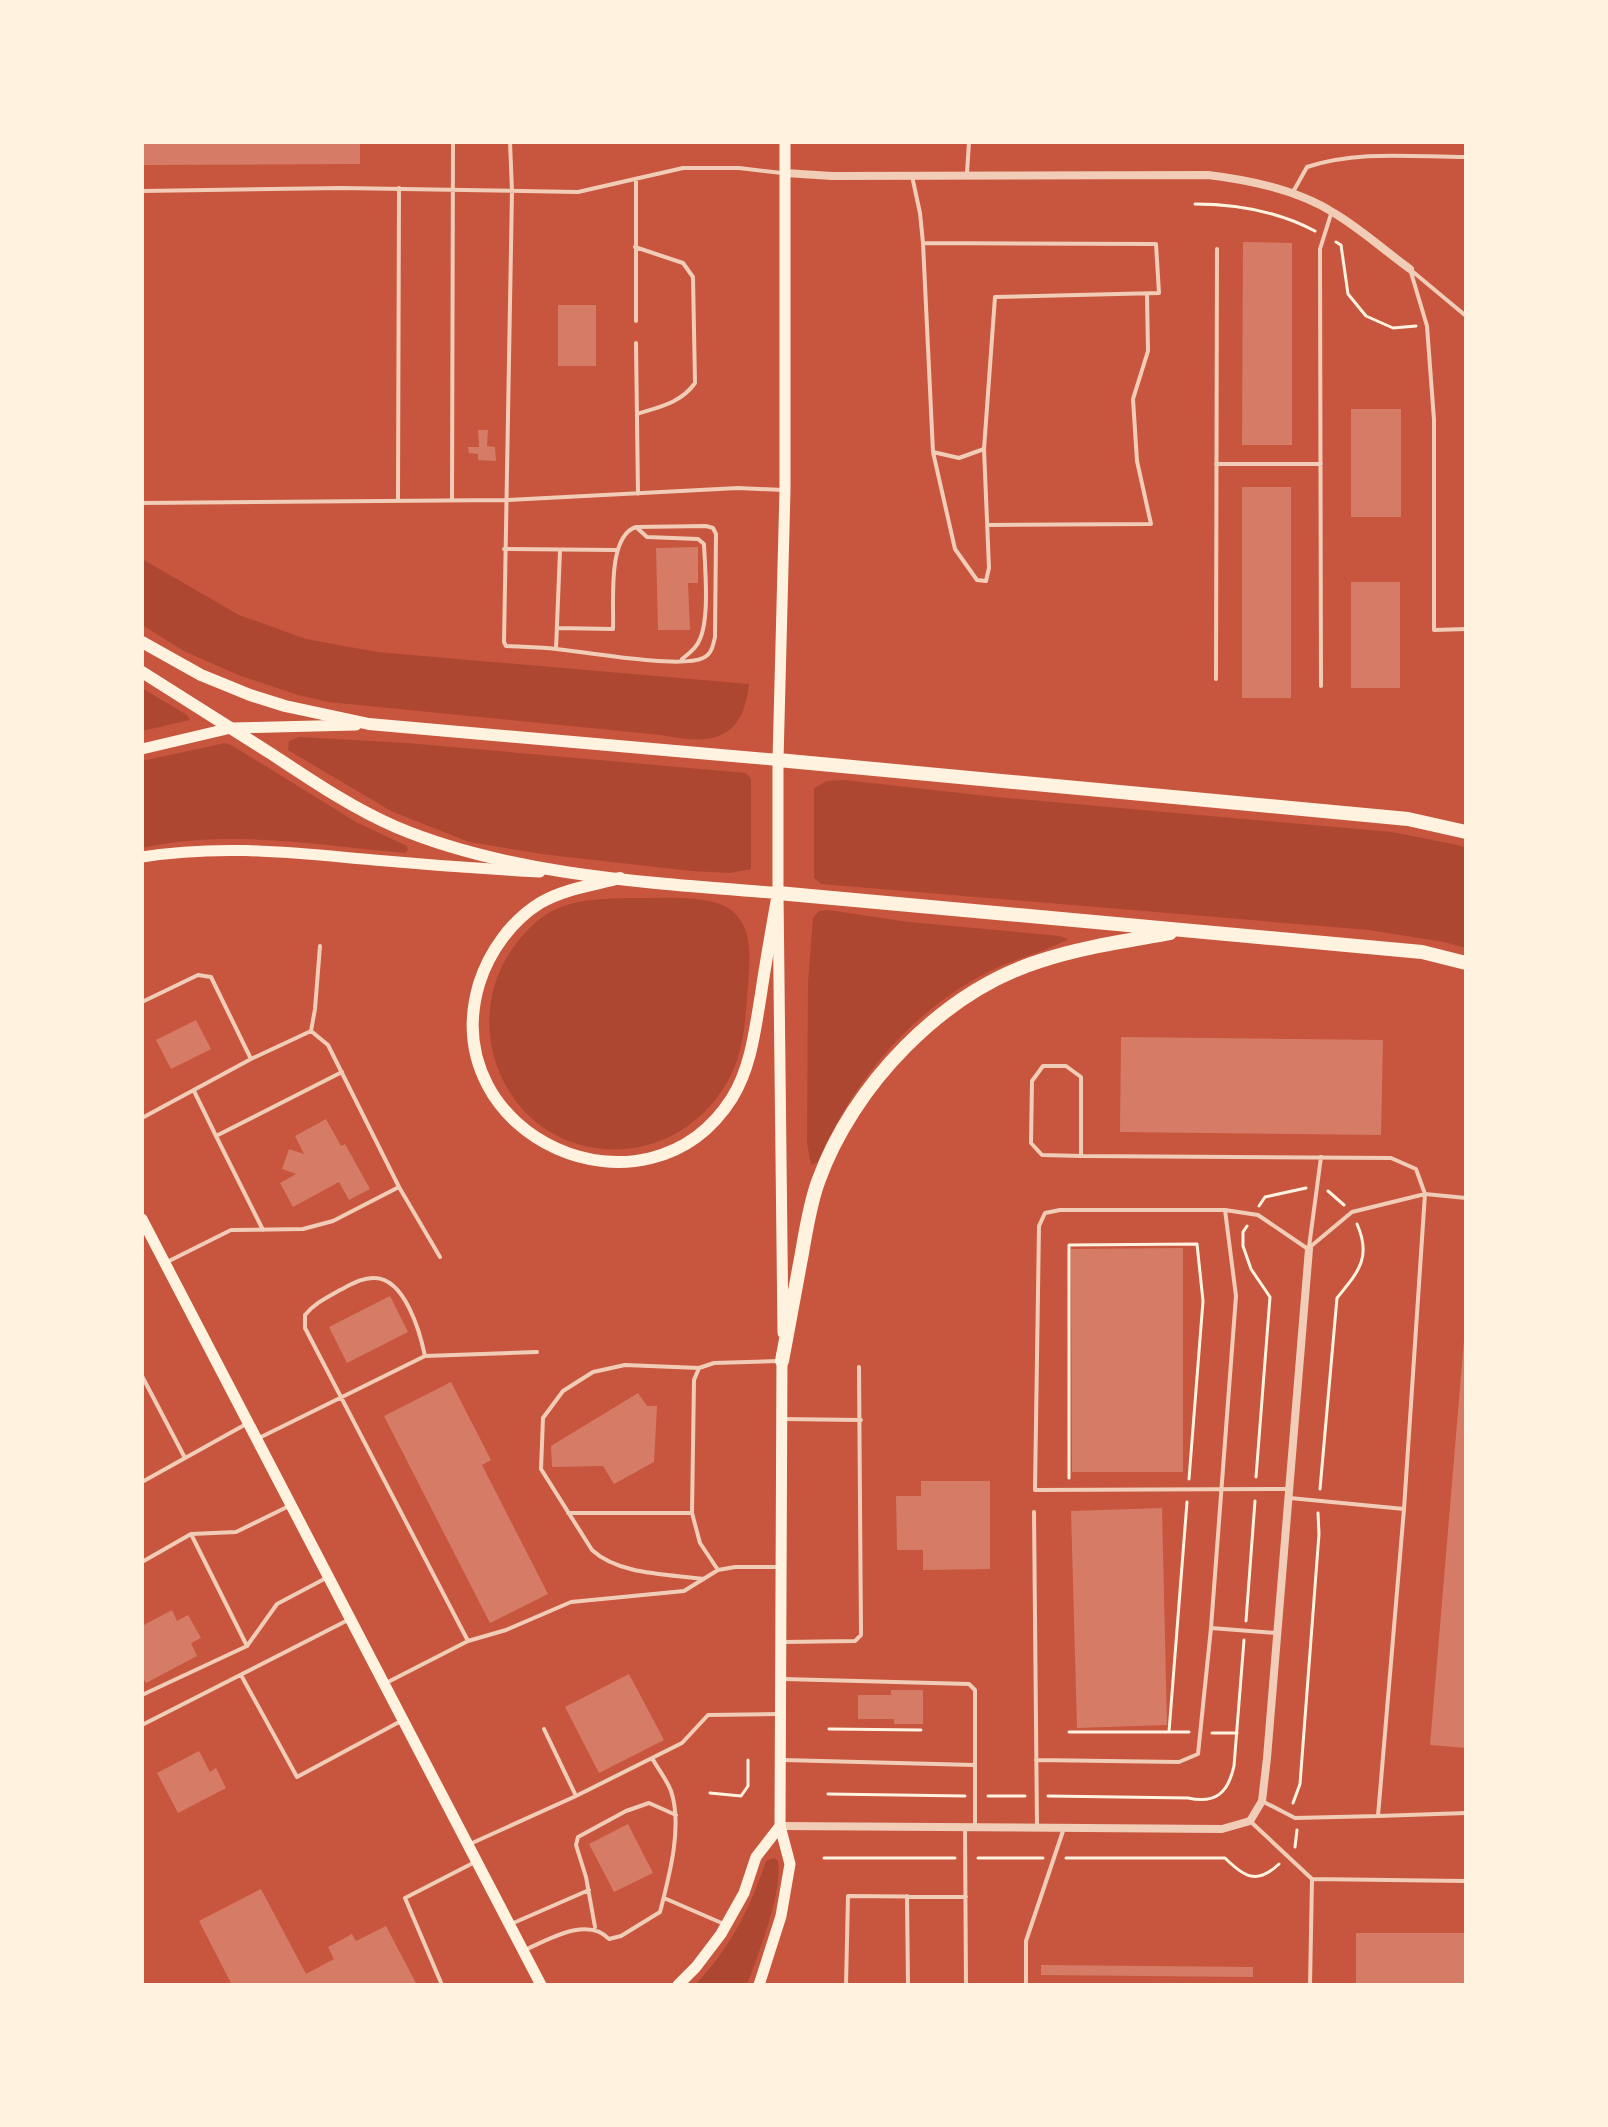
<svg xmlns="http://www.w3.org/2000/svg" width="1608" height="2127" font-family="Karla,sans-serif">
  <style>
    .green { fill: #ae4732 }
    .building { fill: #d67c66 }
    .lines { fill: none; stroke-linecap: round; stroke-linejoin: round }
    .path { stroke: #fff3e0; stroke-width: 3 }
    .service { stroke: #f1ccb7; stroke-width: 4 }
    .minor { stroke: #f1ccb7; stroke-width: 8 }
    .secondary { stroke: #fff3e0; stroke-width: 11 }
    .primary { stroke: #fff3e0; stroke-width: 12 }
    .motorway { stroke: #fff3e0; stroke-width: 14 }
  </style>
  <rect width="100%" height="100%" fill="#c8553d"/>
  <path class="green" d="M142 559 239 615 306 639 377 652 749 684C743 742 710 745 661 735L328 702 298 695 238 675 184 651 142 625Z
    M142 688 187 715 190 720 142 731Z
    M299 737 407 743 746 773 751 779V869L730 873 691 871 541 854 469 842 391 811 288 750 289 741Z
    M225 743 233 746 356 822 407 846 408 850 405 853C318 845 228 829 142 848V761Z
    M844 780 996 797 1392 832 1458 845 1466 848V948L1444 942 1369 930 821 884 814 878V788L827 781Z
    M627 898C654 899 705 893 728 908 754 925 750 959 748 985 746 1011 745 1038 736 1063 716 1117 663 1154 604 1149 504 1141 456 1024 515 945 525 932 536 920 550 912 575 899 600 899 627 898Z
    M828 910 909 922 1060 936 1068 939C1043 953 1013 959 988 972 910 1012 852 1082 818 1162L811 1165 807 1143 808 982 813 918 819 911Z
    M774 1858 778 1861C783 1893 758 1954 747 1985H695C730 1949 750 1908 766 1861Z"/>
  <path class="building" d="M142 142H360V164L142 165Z
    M1243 242 1292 243V445H1242Z
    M558 305H596V366H558Z
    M1351 409H1401V517H1351Z
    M478 430H488L487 446 495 447 496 461 478 460V454L469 453 468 447H479Z
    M1242 487H1291V698H1242Z
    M698 547V583H688L690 630H658L656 548Z
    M1351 582H1400V688H1351Z
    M196 1020 211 1049 171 1069 156 1040Z
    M1121 1037 1383 1040 1381 1135 1120 1132Z
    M326 1119 341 1146 345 1144 370 1189 349 1200 339 1182 293 1207 280 1183 296 1174 282 1169 289 1149 304 1154 295 1136Z
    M1183 1248V1472H1072L1071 1249Z
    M390 1296 408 1332 347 1363 329 1327Z
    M1464 1340H1466V1748L1430 1745Z
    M451 1382 491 1460 482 1465 548 1594 490 1623 384 1416Z
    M638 1393 647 1406H657L654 1462 614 1484 603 1466 552 1467 551 1446Z
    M921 1481H990V1569L923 1570V1550H897L896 1496H921Z
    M1162 1508 1167 1725 1077 1728 1071 1511Z
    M172 1610 177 1621 188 1615 201 1638 191 1643 197 1656 146 1683 142 1676V1626Z
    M629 1674 664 1740 599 1773 565 1707Z
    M891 1690H923V1724H894V1719H858V1695H891Z
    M199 1751 210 1772 216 1768 226 1788 178 1813 157 1773Z
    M628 1824 653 1873 614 1892 589 1844Z
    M261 1889 306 1974 334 1959 328 1947 352 1934 356 1941 386 1926 417 1985H232L199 1921Z
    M1356 1933H1466V1985H1356Z
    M1041 1965 1253 1967V1977L1041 1975Z"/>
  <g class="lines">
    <path class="path" d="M1195 204C1237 204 1277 211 1315 231
      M1336 242 1341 245 1348 294 1366 316 1393 328 1416 326
      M1328 1191 1344 1205
      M1259 1206 1265 1197 1306 1188
      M1247 1226 1243 1232V1246L1251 1269 1270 1297 1256 1477
      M1069 1478V1245L1197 1244 1203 1301 1189 1479
      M1320 1489 1337 1298C1358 1272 1372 1258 1357 1224
      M1246 1621 1255 1501
      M829 1729 921 1730
      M1069 1732H1189
      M1169 1732 1187 1502
      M1212 1733H1237
      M710 1793 741 1796 748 1786V1760
      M828 1794 965 1796
      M988 1796H1025
      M1048 1796 1188 1798C1216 1804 1228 1793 1234 1766L1244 1640
      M1293 1803 1300 1784 1319 1534 1318 1513
      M1295 1847 1297 1830
      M824 1858H955
      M978 1858H1043
      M1066 1858H1225C1244 1877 1257 1885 1279 1864"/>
    <path class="service" d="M510 142 512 191 504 642 506 646C523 647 540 647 556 649 586 652 680 669 703 658 712 654 713 645 715 637L716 534 713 528 706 526 636 527C607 536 614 603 613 629L557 628
      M967 173 969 142
      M912 176 920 213 923 243 933 452 959 458 984 449 995 297 1159 293 1156 244 923 243
      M142 191 342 188 578 192 683 168H739L782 173
      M1293 192 1307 167C1358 150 1413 157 1466 157
      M635 247 683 263 693 277 695 383C681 403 659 407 637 414
      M1410 269 1427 326 1434 420V630L1466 629
      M1412 271 1466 316
      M636 321V181
      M636 343 638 494
      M933 452 955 549 977 580 986 581 989 568 984 449
      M1216 464H1321
      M398 500 399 188
      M452 500 453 142
      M142 503 507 500 738 488 783 490
      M987 525 1151 524 1137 461 1133 399 1148 351 1147 294
      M636 527 647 537 698 539 704 544C705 568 710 620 699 641 696 649 688 654 682 659
      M504 549 616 550
      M556 649 560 551
      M1216 679 1217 249
      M1321 686 1320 249 1331 214
      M142 1002 198 975 211 977 251 1059
      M311 1031 328 1045 399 1187
      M194 1091 216 1136 342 1072
      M142 1118 251 1059 311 1031 315 1009 320 946
      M216 1136 263 1230
      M1081 1156V1077L1066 1066H1043L1032 1081 1031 1143 1042 1155 1081 1156 1391 1158 1416 1169 1425 1194 1404 1509 1378 1816 1295 1818 1262 1801
      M1309 1247 1321 1157
      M1310 1247 1352 1212 1425 1194 1466 1198
      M167 1262 231 1230 303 1229 333 1221 399 1187 440 1257
      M425 1356C420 1332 405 1279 375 1278 363 1277 350 1285 340 1290 326 1298 315 1303 305 1315V1328L468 1641
      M699 1368 694 1380 692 1513 700 1543 718 1570
      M142 1376 185 1458
      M783 1419 861 1420
      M259 1438 425 1356 537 1352
      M142 1482 248 1423
      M1288 1489 1035 1490 1039 1226 1045 1213 1060 1210H1225L1258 1215 1308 1249
      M1290 1498 1404 1509
      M1034 1512 1037 1826
      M568 1513H692
      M191 1534 247 1646
      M142 1562 191 1534 236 1532 289 1506
      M704 1579C668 1574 619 1575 592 1550L541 1469 543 1418 563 1391 593 1372 625 1365 699 1368 714 1363 779 1361
      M1211 1628 1275 1633
      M784 1642 855 1641 861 1635 859 1367
      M241 1675 297 1777 401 1721
      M784 1679 969 1684 975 1690V1827
      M386 1683 468 1641 506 1630 571 1602 684 1591 718 1570 735 1567H781
      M142 1695 247 1646 277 1604 328 1577
      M142 1725 350 1619
      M544 1729 576 1796
      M783 1760 974 1765
      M1036 1760 1179 1762 1198 1754 1211 1628 1236 1296 1225 1210
      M1378 1816 1466 1813
      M1250 1821 1312 1879 1466 1881
      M965 1828 966 1985
      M470 1844 576 1796 682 1743 708 1715 778 1714
      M907 1896 908 1985
      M664 1898 724 1924
      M511 1924 589 1890
      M595 1927 586 1877 576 1845 578 1837 626 1811 649 1803 676 1815
      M525 1950C549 1939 588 1916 609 1939L621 1936 660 1912C669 1877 683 1826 671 1791 667 1780 658 1769 652 1758
      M442 1985 405 1898 475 1862
      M846 1985 848 1896 966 1897
      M1026 1985V1941L1064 1828
      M1310 1985 1312 1879"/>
    <path class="minor" d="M785 173 832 176 1208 175C1250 180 1298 190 1334 213 1361 229 1385 251 1410 269
      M780 1826 1222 1829 1250 1821 1262 1801 1267 1758 1309 1249"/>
    <path class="secondary" d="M142 749 231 728 356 725
      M142 857C222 844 294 853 374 860 429 865 485 869 540 872
      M142 1219 541 1985
      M783 1333 778 893V760L785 490V142
      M678 1985 696 1967 721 1934 744 1893 756 1857 780 1826
      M759 1985 781 1916 790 1864 780 1826 782 1354"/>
    <path class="primary" d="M142 642 201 675 250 695 285 706 369 724 778 760
      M142 672C185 699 228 726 270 753 311 780 352 808 396 827 512 876 653 883 778 893 772 927 766 960 761 994 755 1030 751 1067 732 1098 647 1232 434 1137 479 984 489 952 511 921 540 903 563 889 594 885 620 878"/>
    <path class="motorway" d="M778 760 1408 819 1466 832
      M778 893 1422 952 1466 963
      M782 1361C789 1325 795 1289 802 1253 806 1230 810 1204 818 1182 852 1086 942 992 1040 961 1082 947 1126 941 1170 933"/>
  </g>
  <rect width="1608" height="2127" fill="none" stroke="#fff3e0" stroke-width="288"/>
</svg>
